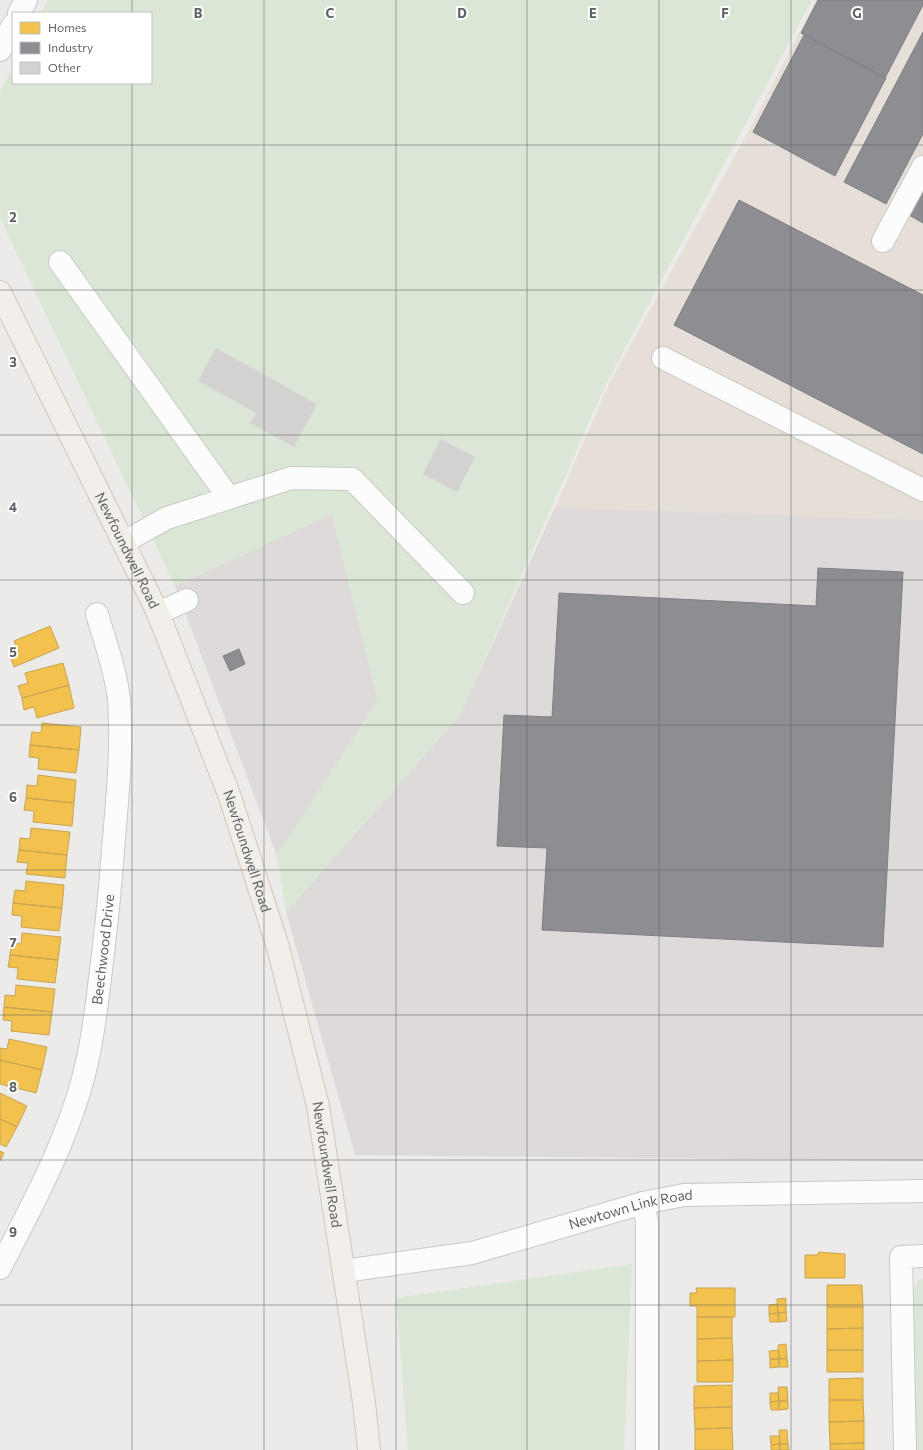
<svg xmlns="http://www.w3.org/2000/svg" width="923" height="1450" font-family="Commissioner,sans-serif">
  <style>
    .commercial { fill: #e5dfd7 }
    .industrial { fill: #dddad9 }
    .green { fill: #dbe7d6 }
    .homes { fill: #f2c14e; stroke: #c6a555 }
    .industry { fill: #8d8d92; stroke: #7f8084 }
    .building { fill: #d4d2d1; stroke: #dcdad8 }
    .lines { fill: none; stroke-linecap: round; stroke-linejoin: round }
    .minor-casing { stroke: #cac9c8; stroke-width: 24 }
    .major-casing { stroke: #d2c6ba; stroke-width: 24 }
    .minor { stroke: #fcfcfc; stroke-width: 22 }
    .major { stroke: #f2eee9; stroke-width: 22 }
    .grid { fill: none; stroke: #5e6365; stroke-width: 1; stroke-opacity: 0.55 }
    .labels { text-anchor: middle; stroke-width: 4; stroke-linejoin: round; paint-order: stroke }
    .street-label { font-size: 14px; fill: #5e6365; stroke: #fff }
    .grid-label { font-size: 13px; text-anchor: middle; font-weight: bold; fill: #5e6365; stroke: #fff; stroke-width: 4; stroke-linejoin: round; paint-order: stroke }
  </style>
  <rect width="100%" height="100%" fill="#edebe9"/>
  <path class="commercial" d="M816 0H923V520L555 507 610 382 747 134Z"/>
  <path class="industrial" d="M555 507 923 520V1161L355 1155 286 912 460 715Z
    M332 514 378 700 277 856 175 586Z"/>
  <path class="green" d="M48 0H812L606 384 460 715 286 912 277 856 378 700 332 514 175 586 0 218V91L13 66V83H151V13H41Z
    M632 1264 624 1450H408L396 1298Z
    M923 1279V1450H913V1292L918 1280Z"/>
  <path class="homes" d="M50 626 59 648 14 667 10 656 19 652 14 641Z
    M63 663 69 685 22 698 18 686 28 683 25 673Z
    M69 685 74 708 37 718 34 707 24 710 22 698Z
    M42 723 81 727 79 750 30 745 32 732 41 733Z
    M30 745 79 750 76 773 38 769 39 758 29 757Z
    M38 775 76 780 74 803 26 798 27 785 37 786Z
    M26 798 74 803 72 826 33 822 34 811 24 810Z
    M31 828 70 832 67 855 19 850 20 838 30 839Z
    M19 850 67 855 65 878 26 874 28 863 17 862Z
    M26 881 64 885 62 908 13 903 15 890 25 891Z
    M13 903 62 908 59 931 21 927 22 916 12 915Z
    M22 933 61 937 58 960 10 955 11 943 21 944Z
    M10 955 58 960 55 983 17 979 18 968 8 967Z
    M16 985 55 989 52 1012 4 1007 5 995 15 996Z
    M4 1007 52 1012 49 1035 11 1031 12 1021 3 1020Z
    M9 1039 47 1047 42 1070 0 1060V1048L7 1049Z
    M0 1060 42 1070 36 1093 0 1084Z
    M0 1093 27 1106 17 1127 0 1119Z
    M0 1119 17 1127 6 1147 0 1144Z
    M0 1151 4 1153 0 1161Z
    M818 1252 845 1254V1278H805V1255H818Z
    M827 1285H862L863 1307H827Z
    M696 1288H735V1317H697V1306H690V1293H697Z
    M786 1298V1312L778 1313 777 1299Z
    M777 1304 778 1313 769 1314V1305Z
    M827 1307H863V1328L827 1329Z
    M786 1312 787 1321 779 1322 778 1313Z
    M778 1313 779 1322H770L769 1314Z
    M697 1317H732V1338L697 1339Z
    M863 1328V1350H827V1329Z
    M732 1338 733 1360 697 1361V1339Z
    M786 1344 787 1358 779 1359 778 1345Z
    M778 1350 779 1359H770L769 1351Z
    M827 1350H863V1372H827Z
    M787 1358 788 1367H779V1359Z
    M770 1359H779V1367L770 1368Z
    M733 1360V1382H697V1361Z
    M863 1378V1400H829V1379Z
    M732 1385V1407L694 1408V1386Z
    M778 1387H787L788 1401H779Z
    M770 1393H778L779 1401 770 1402Z
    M829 1400H863L864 1421 829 1422Z
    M779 1401V1410H771L770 1402Z
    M779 1401H788V1409L779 1410Z
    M732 1407V1428L695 1429 694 1408Z
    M864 1421V1443L830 1444 829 1422Z
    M732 1428 733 1450H695V1429Z
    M779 1430H787L788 1444H780Z
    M770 1436H779L780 1444 771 1445Z
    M864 1443V1450H830V1444Z
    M780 1444V1450H771V1445Z
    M780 1444H788L789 1450H780Z"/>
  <path class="industry" d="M818 0H923V5L885 78 801 33Z
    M923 32V134L886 204 844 182Z
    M804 35 886 78 835 176 753 132Z
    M923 188V223L909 215Z
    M739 200 923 295V454L674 325Z
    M818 568 903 572 883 947 542 930 547 848 497 846 504 715 552 717 559 593 816 606Z
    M239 649 245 664 230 671 223 656Z"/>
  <path class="building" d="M216 348 317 404 294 447 250 423 256 413 198 381Z
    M441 439 475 457 457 492 423 474Z"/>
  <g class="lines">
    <defs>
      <g id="minor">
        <path d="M19 13 26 0"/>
        <path d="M0 50 13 25"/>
        <path d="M883 241 923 167"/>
        <path d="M60 262 229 498"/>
        <path d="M663 358 923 490"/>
        <path d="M124 542 167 518 291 478 352 479 463 593"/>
        <path d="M158 613 187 600"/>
        <path d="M643 1203 647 1222V1450"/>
        <path id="s1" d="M0 1268C27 1215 55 1164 74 1108 89 1066 95 1021 100 978 105 939 109 901 112 863 116 809 123 754 119 700 116 671 105 642 97 614"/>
        <path id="s2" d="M344 1271 472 1253 643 1203 684 1195 923 1191"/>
        <path d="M905 1450 901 1257 923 1256"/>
      </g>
      <g id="major">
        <path id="s3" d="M0 292 158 613 230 797 278 947 318 1106 364 1403 369 1450"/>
      </g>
    </defs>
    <use href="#minor" class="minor-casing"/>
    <use href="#major" class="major-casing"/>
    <use href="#minor" class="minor"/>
    <use href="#major" class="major"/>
  </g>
  <path class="grid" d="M132 0V13M264 0V1450M396 0V1450M527 0V1450M659 0V1450M791 0V1450M132 83V1450M0 145H923M0 290H923M0 435H923M0 580H923M0 725H923M0 870H923M0 1015H923M0 1160H923M0 1305H923"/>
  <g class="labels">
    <g class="street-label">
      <text dy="5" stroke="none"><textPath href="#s3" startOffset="288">Newfoundwell Road</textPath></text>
      <text dy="5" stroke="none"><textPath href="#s3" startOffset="612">Newfoundwell Road</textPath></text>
      <text dy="5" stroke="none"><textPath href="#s1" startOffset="338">Beechwood Drive</textPath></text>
      <text dy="5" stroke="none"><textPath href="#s3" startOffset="936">Newfoundwell Road</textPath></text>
      <text dy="5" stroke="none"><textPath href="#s2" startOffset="294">Newtown Link Road</textPath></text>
    </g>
  </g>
  <g class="grid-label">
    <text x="198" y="18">B</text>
    <text x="330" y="18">C</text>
    <text x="462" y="18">D</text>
    <text x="593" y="18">E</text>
    <text x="725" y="18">F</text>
    <text x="857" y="18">G</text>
    <text x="13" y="222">2</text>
    <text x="13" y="367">3</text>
    <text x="13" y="512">4</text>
    <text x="13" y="657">5</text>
    <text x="13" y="802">6</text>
    <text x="13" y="947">7</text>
    <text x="13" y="1092">8</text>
    <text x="13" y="1237">9</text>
  </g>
  <rect x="12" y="12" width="140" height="72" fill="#ffffff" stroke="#bfc1c1"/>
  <rect x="20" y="22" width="20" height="12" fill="#f2c14e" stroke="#bfc1c1"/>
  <text x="48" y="32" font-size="12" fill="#5e6365">Homes</text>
  <rect x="20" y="42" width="20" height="12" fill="#8d8d92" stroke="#bfc1c1"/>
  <text x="48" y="52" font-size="12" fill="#5e6365">Industry</text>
  <rect x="20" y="62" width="20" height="12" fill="#d4d2d1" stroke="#bfc1c1"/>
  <text x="48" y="72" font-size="12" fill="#5e6365">Other</text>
</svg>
